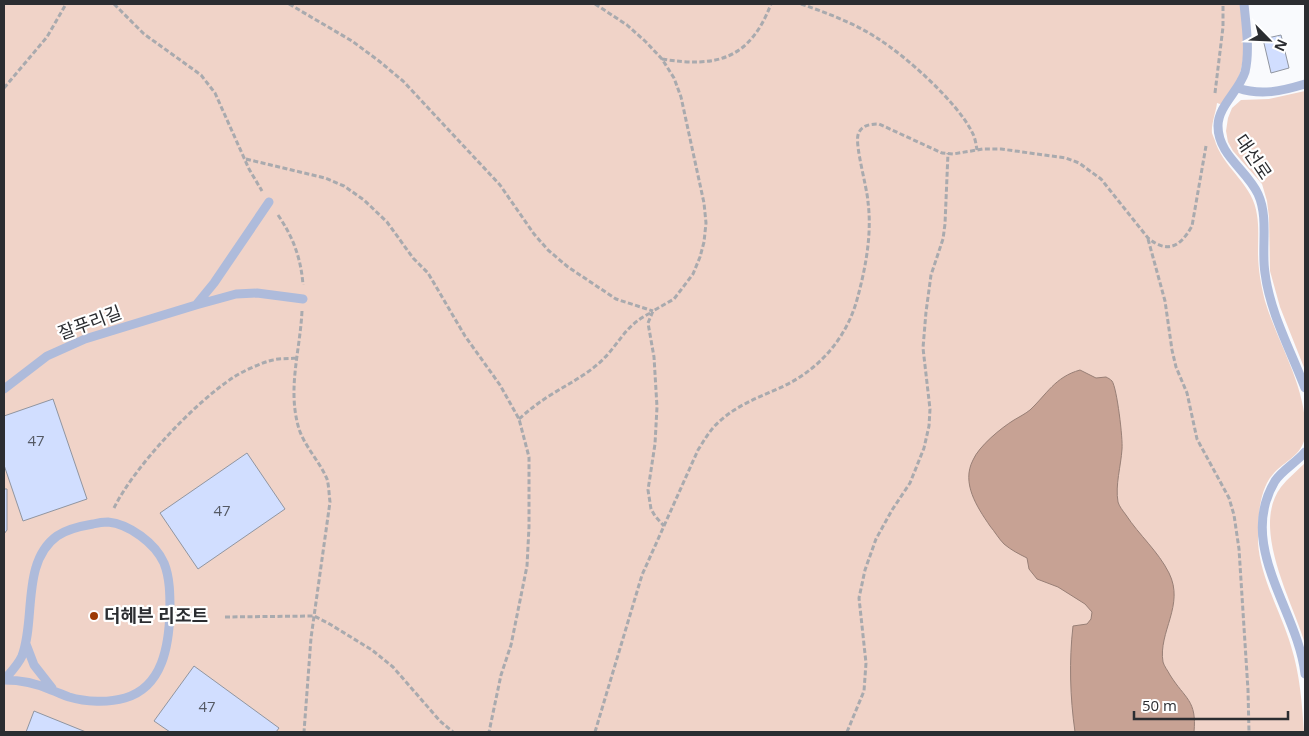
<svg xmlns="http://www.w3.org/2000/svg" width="1309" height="736" font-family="'Open Sans','Noto Sans KR',sans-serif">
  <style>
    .green { fill: #f0d3c8 }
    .water { fill: #c7a294; stroke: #987f76 }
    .building { fill: #d1deff; stroke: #9095a0 }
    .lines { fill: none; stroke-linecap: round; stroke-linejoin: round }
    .path { stroke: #a9aaae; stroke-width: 3; stroke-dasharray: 5 2.5; stroke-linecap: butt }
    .lane { stroke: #aebbdb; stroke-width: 9 }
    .poi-dot { fill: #9d3904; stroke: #fff; stroke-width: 2 }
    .labels { text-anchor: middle; stroke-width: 4.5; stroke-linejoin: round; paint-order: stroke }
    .number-label { font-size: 15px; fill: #545964 }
    .street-label { font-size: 18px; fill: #2b2d31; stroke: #fff }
    .poi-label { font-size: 18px; font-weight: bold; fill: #2b2d31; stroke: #fff; text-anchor: start }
  </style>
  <rect width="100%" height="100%" fill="#f9fafd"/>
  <path class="green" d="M4 4H1240C1243 29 1248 57 1237 81 1233 89 1227 97 1223 105L1217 103C1216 112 1211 124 1212 133 1213 136 1215 140 1216 144 1226 170 1254 186 1257 215 1259 227 1258 240 1258 252 1258 269 1261 285 1265 301 1278 344 1309 391 1305 437 1302 455 1285 461 1274 473 1258 490 1258 521 1258 542 1260 578 1281 612 1291 646 1300 675 1302 703 1304 732H4Z
    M1305 91V370L1280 307 1270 271 1269 217 1267 201 1262 184 1233 151 1228 142 1226 131 1228 118 1232 108 1241 100 1269 99Z
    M1305 463V644C1293 602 1250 528 1281 487 1288 478 1297 471 1305 463Z"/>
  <path class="water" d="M1080 370 1096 378 1106 377C1108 378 1110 379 1112 381 1117 388 1123 439 1122 449 1121 466 1115 485 1118 502 1119 506 1123 511 1126 515 1139 535 1158 551 1169 573 1185 605 1158 632 1163 662 1164 666 1168 671 1170 675 1185 699 1197 700 1194 732H1075C1070 697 1069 661 1073 626L1087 624 1091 619 1092 612 1085 604 1058 587 1037 579 1029 569 1027 558C1019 554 1011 550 1004 544 999 539 995 532 990 526 977 507 961 483 973 460 979 446 1001 428 1014 420 1019 417 1025 414 1030 410 1047 394 1055 377 1080 370Z"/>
  <path class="building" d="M1281 35 1289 68 1271 73 1263 39Z
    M53 399 87 499 23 521 4 465V416Z
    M247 453 285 509 198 569 160 513Z
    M4 489H7V530L4 534Z
    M194 666 279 728 276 732H170L154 721Z
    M34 711 86 732H26Z"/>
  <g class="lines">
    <path class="path" d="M114 4 144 34 201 75 215 93 249 169 262 191
      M289 4 352 41 379 61 403 81 500 185 534 234 548 250 568 267 616 299 653 311
      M595 4 627 25 646 42 662 59 674 78 681 97 704 203 706 223 704 242 700 257 693 274 674 299 653 311 648 323 654 357 657 407 655 444 648 490 651 509 655 516 664 526
      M801 4C827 13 854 23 877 38 906 56 957 102 972 132 975 137 976 144 977 150
      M662 59C717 68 750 59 771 4
      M4 88 47 37 66 4
      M1215 93 1223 27V4
      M246 159 325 178 344 186 364 200 387 222 413 258 428 273 465 336 500 385 519 419 529 457V527L527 566 511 645 501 675 489 732
      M278 215C293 237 301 258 303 285
      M1148 239 1165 301 1172 350 1176 367 1187 393 1197 439 1229 498 1234 515 1239 549 1248 690 1249 732
      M302 311C300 352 287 389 299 429 305 447 320 462 327 479 329 486 329 495 330 502L311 638 304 732
      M519 419C529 410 538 403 549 396 566 385 583 377 598 364 620 345 624 324 653 312
      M114 508C134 467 195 402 234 377 243 371 263 362 273 360 280 358 288 359 296 358
      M225 617 314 616 328 623 372 650 393 667 440 721 453 732
      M595 732 642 575 698 450C705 439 711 428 721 420 739 404 762 396 784 386 821 368 848 336 858 296 866 266 872 233 868 202 867 187 855 146 858 135 861 125 870 124 879 124L942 153 953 154 983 149H1001L1066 158 1079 163 1101 179 1148 238C1168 254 1180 247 1192 226L1206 146
      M847 732 864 691 866 663 859 598 865 570 876 539 892 510 910 483 924 448 929 426 930 409 923 348 926 312 931 275 943 239 945 224 948 153"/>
    <path class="lane" d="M1244 4C1246 25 1250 51 1245 72 1239 91 1218 106 1218 126 1218 155 1247 170 1258 194 1269 218 1261 248 1265 273 1270 313 1291 351 1305 388
      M1238 88C1261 96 1282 91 1305 84
      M196 305 214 283 269 202
      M4 389 47 356 85 339 196 305 236 294 257 293 303 299
      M1305 452C1297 462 1282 470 1275 481 1236 546 1298 610 1305 674
      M26 644 34 665 52 688
      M4 680C10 673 18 665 22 656 36 620 21 562 57 536 67 529 81 526 93 524 97 523 103 522 108 522 129 524 155 543 164 563 170 578 170 595 170 611 169 645 163 687 125 698 108 703 86 702 69 697 63 695 57 692 51 690 36 683 21 680 4 680"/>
  </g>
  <circle class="poi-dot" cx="94" cy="616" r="5"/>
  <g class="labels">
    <g class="number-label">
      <text x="36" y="446">47</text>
      <text x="222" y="516">47</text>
      <text x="207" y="712">47</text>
    </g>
    <g class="street-label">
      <text transform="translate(1253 157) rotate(56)" y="6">대선로</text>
      <text transform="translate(90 323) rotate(-20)" y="6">잘푸리길</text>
    </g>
    <g class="poi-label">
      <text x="104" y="622">더헤븐 리조트</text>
    </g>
  </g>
  <rect width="1309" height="736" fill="none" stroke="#2b2d31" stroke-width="10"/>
  <g transform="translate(1269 40) rotate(114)" stroke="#ffffff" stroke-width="4" paint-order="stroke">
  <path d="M0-4L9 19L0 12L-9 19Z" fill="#2b2d31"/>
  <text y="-8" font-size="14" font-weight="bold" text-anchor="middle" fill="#2b2d31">N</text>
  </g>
  <path d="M1134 711v8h154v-8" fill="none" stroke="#2b2d31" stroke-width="2.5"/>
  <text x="1142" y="711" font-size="15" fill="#2b2d31" stroke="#ffffff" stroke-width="4" paint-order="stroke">50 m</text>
</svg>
